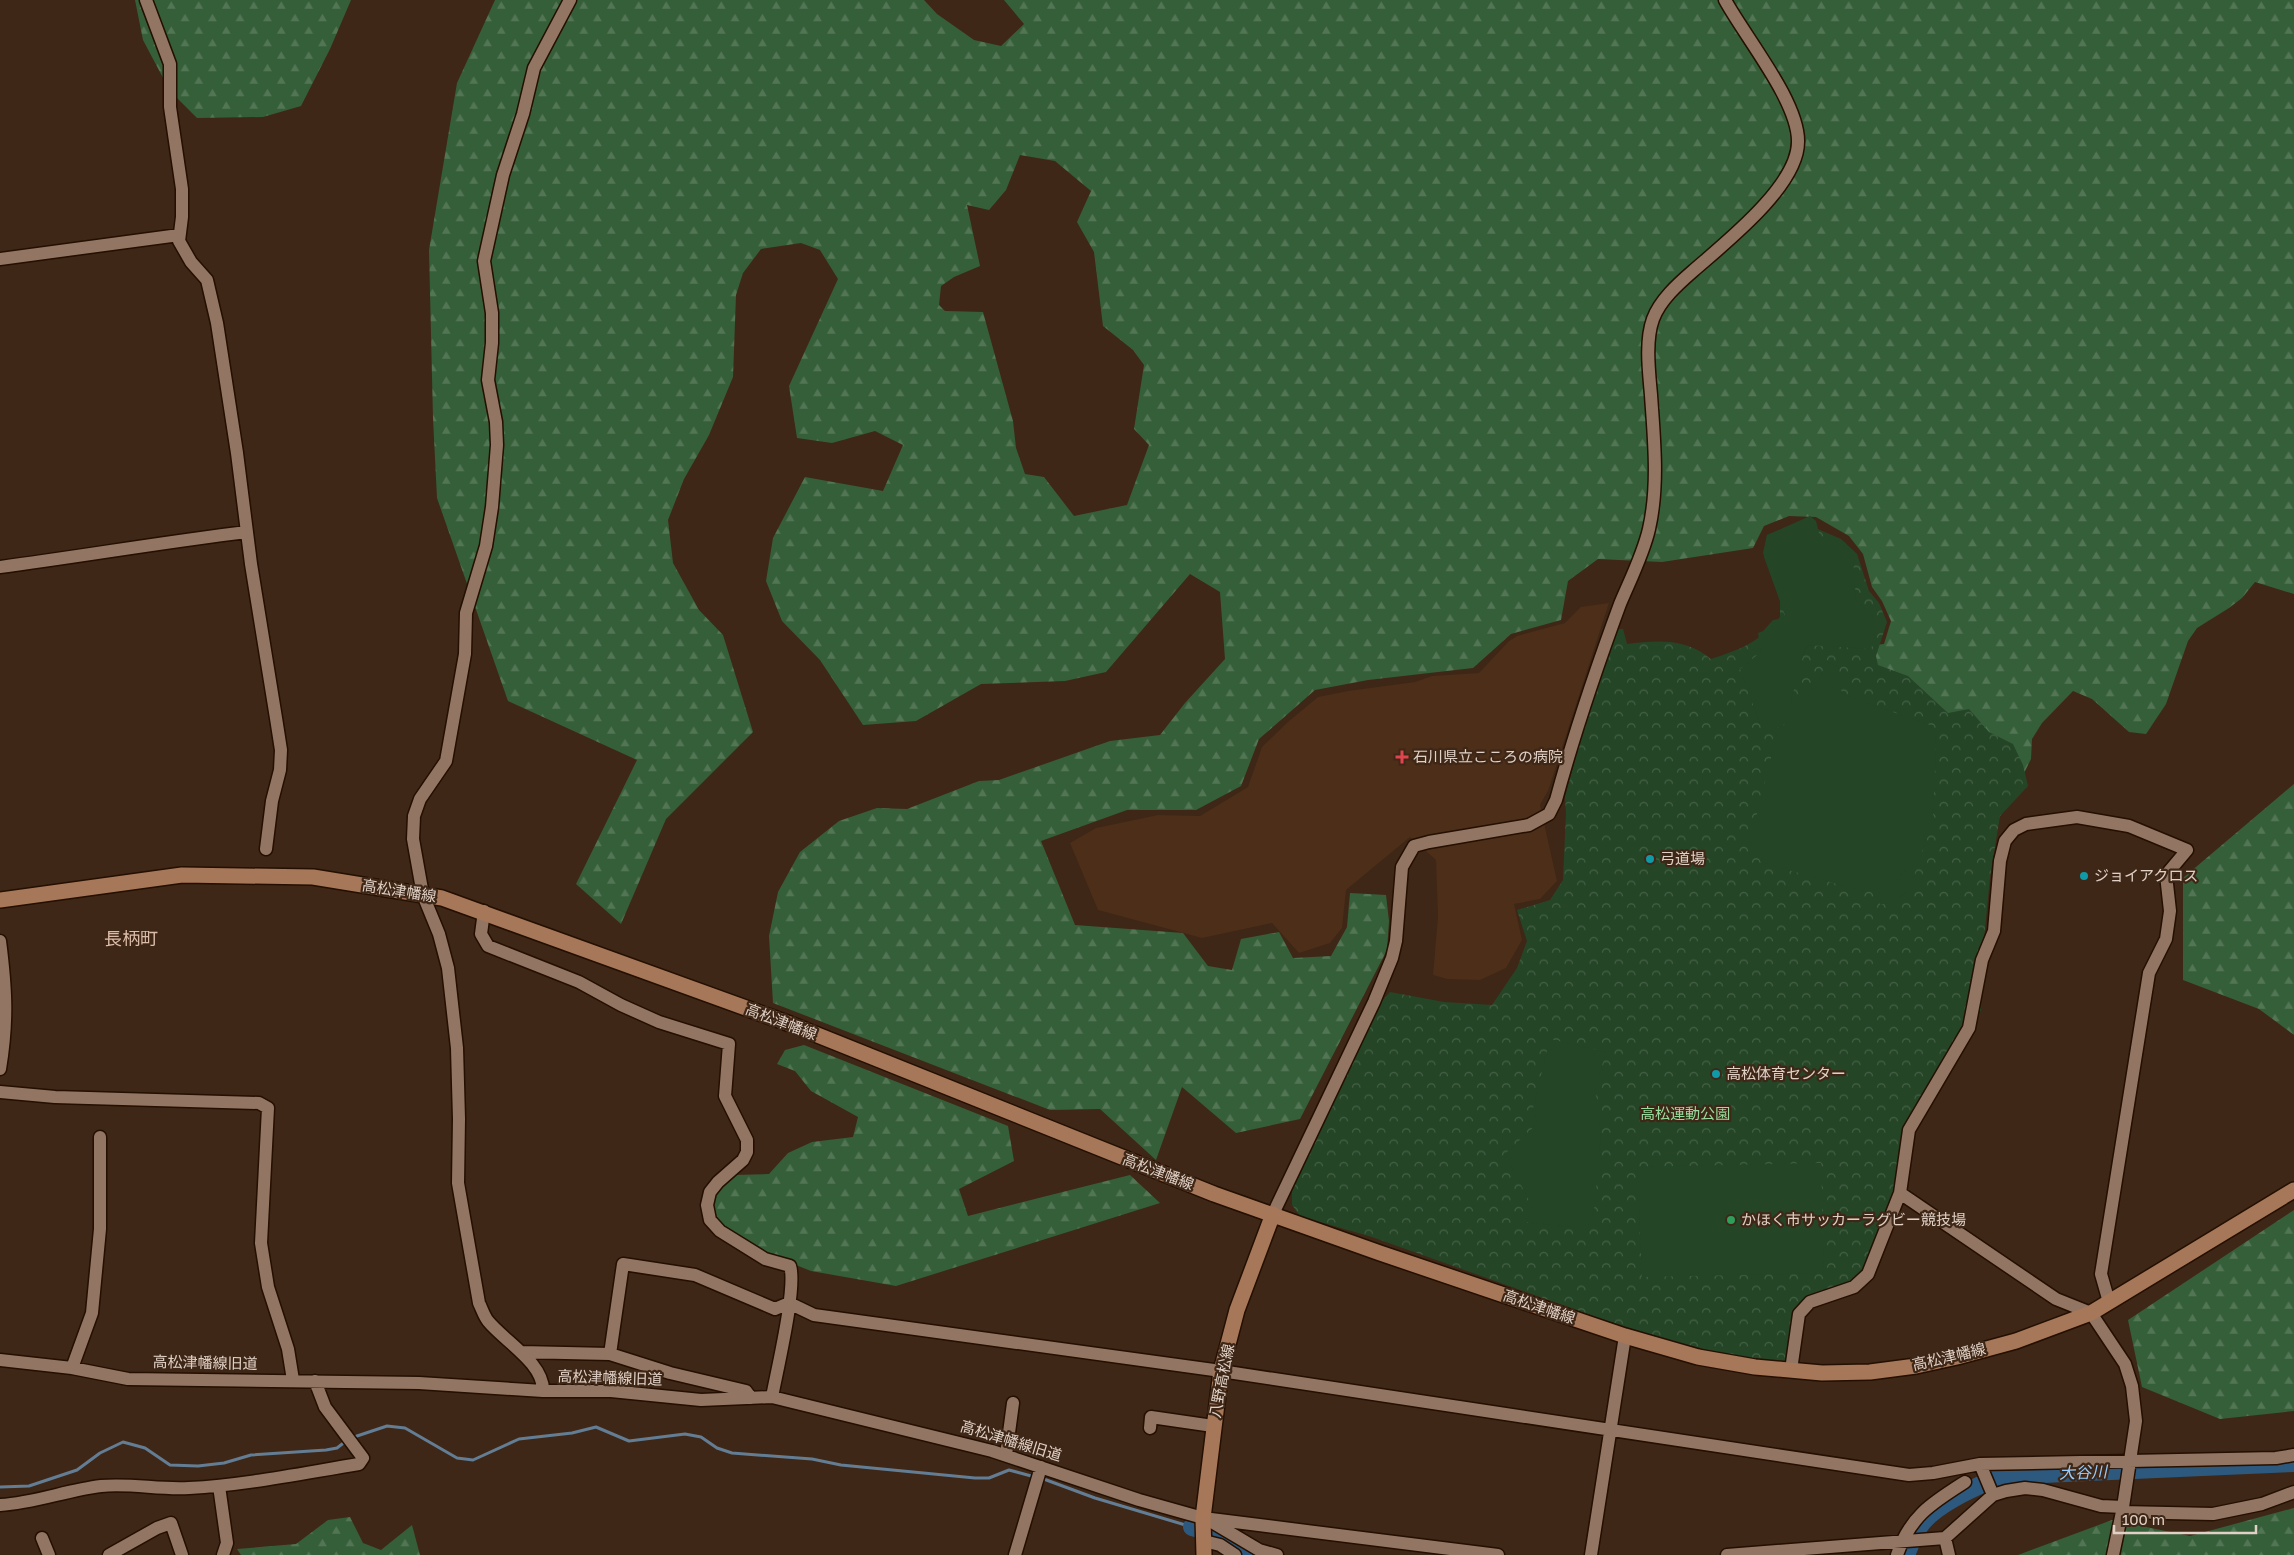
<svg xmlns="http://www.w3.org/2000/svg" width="2294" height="1555" font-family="'Golos Text','Noto Sans JP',sans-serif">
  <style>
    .built { fill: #4c2e19 }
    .forest { fill: url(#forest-firs); fill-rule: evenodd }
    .park { fill: url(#park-crowns) }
    .pitch { fill: #244627 }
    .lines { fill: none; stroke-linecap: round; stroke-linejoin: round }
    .stream { stroke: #637d94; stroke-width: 3 }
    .river { stroke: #2e597e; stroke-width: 18 }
    .minor-casing { stroke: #240f01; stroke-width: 15 }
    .major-casing { stroke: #240f01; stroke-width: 18 }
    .minor { stroke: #927663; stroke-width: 12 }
    .major { stroke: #a67759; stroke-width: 15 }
    .health-dot { fill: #e0444e; stroke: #3e2716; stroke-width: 2 }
    .culture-dot { fill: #0f9aa8; stroke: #3e2716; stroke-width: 2 }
    .leisure-dot { fill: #2e9e5b; stroke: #3e2716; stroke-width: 2 }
    .labels { text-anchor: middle; stroke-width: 4.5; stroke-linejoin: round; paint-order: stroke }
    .poi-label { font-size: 15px; fill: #e0d0c6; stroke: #3e2716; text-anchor: start }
    .street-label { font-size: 15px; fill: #e0d0c6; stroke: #3e2716 }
    .park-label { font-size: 15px; fill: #99db9d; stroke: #3e2716 }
    .water-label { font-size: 16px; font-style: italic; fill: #97cbfb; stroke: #3e2716 }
    .quarter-label { font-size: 18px; fill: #dbbca8; stroke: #3e2716 }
  </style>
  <defs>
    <pattern id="forest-firs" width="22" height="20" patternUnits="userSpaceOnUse" patternTransform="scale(1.25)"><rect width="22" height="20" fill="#355f39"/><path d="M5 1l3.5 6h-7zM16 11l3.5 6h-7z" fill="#527554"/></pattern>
    <pattern id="park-crowns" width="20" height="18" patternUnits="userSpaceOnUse" patternTransform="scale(1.25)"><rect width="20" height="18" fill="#244627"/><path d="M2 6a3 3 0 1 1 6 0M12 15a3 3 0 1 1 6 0" fill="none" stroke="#446045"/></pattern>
  </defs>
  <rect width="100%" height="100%" fill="#3e2716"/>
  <path class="built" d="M1609 603 1548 791 1540 805 1557 881 1540 899 1514 904 1522 940 1506 968 1480 980 1447 979 1433 975 1438 917 1436 860 1410 837 1346 890 1342 928 1330 943 1299 953 1272 923 1202 938 1098 910 1070 843 1096 828 1158 815 1200 816 1248 787 1262 747 1289 721 1318 697 1348 691 1415 682 1432 676 1479 673 1509 641 1517 636 1565 623 1581 607Z"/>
  <path class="forest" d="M135 0H351L330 49 301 106 263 117 197 118 170 91 143 40Z
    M495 0H924L937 14 974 40 1001 46 1024 24 1004 0H2294V594L2255 582 2242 598 2229 608 2197 628 2188 641 2166 704 2146 734 2129 732 2092 699 2073 691 2042 723 2032 739 2031 759 2009 803 1988 834 1844 648 1884 644 1891 621 1882 601 1872 587 1863 554 1849 536 1816 517 1789 516 1764 526 1753 548 1662 562 1598 559 1568 581 1561 620 1511 634 1473 668 1368 680 1315 690 1259 739 1241 786 1196 810H1127L1041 841 1075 925 1183 933 1208 966 1232 970 1241 939 1279 932 1293 958 1331 956 1347 927 1350 893 1386 895 1389 921 1387 950 1300 1119 1236 1133 1182 1087 1156 1160 1100 1109 1050 1110 773 1003 769 936 778 892 800 852 839 821 877 808 907 809 979 781 999 780 1110 741 1160 735 1185 703 1225 659 1220 592 1190 574 1106 672 1065 681 981 684 916 721 863 725 820 660 782 621 766 581 773 538 805 477 883 491 903 445 875 431 832 443 797 438 789 386 838 279 820 250 801 243 761 249 743 273 736 295 733 377 709 435 684 479 668 520 673 563 699 610 723 635 753 732 666 819 621 924 576 884 637 760 508 701 437 498 433 418 429 250 457 83ZM1020 155 1055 161 1091 191 1077 222 1094 252 1103 326 1133 350 1144 365 1134 429 1149 445 1127 505 1074 516 1044 477 1025 474 1016 448 1013 421 983 312 945 311 939 305 941 286 954 277 980 266 967 205 989 210 1006 190Z
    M2294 784V1035L2259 1009 2183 980V878Z
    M804 1045 1008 1126 1014 1161 959 1189 968 1216 1130 1175 1160 1203 896 1286 811 1271 781 1259 758 1253 726 1233 714 1217 712 1202 720 1187 734 1175 769 1174 788 1153 812 1142 853 1137 858 1117 811 1091 795 1071 777 1064 785 1050Z
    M2294 1210V1411L2220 1419 2142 1387 2128 1320Z
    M2294 1508V1555H2018L2112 1520 2190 1536Z
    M350 1517 363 1543 381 1550 412 1525 420 1555H241L237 1549 296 1544 328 1520Z"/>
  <path class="park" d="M1791 527H1813L1841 539 1857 554 1869 591 1879 603 1887 622 1876 656 1878 665 1908 676 1948 713 1969 709 1989 732 2013 744 2023 765 2028 786 2000 816 1990 877 1982 960 1981 1011 1967 1009 1962 1032 1906 1127 1899 1185 1860 1280 1805 1301 1790 1364 1734 1356 1670 1341 1602 1319 1372 1237 1300 1216 1292 1205V1191L1344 1077 1383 1000 1390 992 1444 1002 1492 1005 1517 968 1527 941 1517 910 1550 900 1563 880 1566 813 1565 797 1593 693 1616 629H1623L1627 644C1658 640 1686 638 1711 659 1744 648 1756 644 1780 617V600L1763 553 1767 535Z"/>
  <path class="pitch" d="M1810 516 1816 521 1820 537 1845 542 1853 558 1856 600 1878 623 1871 649 1806 645 1790 704 1796 708 1805 692 1817 687 1826 661 1839 668 1836 682 1844 695 1930 725 1936 740 1933 820 1909 890 1895 901 1880 905 1881 894 1902 878 1907 868 1895 881 1885 887 1865 892 1761 862 1750 842 1778 730 1787 723 1775 729 1760 724 1740 669 1761 652 1758 633 1763 631 1773 620 1786 618 1764 557 1767 535Z
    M1550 1039 1606 1052 1595 1089 1601 1134 1593 1222 1579 1228 1526 1222 1533 1208 1505 1154 1538 1123 1533 1109Z
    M1821 1163 1824 1273 1642 1277 1637 1167Z"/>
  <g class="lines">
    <path class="stream" d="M351 1438 387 1426 405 1428 457 1458 473 1460 519 1439 572 1433 596 1427 629 1441 685 1434 701 1437 717 1448 732 1453 812 1459 841 1465 975 1478H989L1009 1470 1035 1477
      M1041 1478 1095 1498 1192 1527
      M0 1487 29 1486 77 1470 100 1453 123 1442 145 1448 170 1465 198 1466 224 1463 251 1455 326 1450 337 1448 346 1441"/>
    <path class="river" d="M1192 1527 1218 1534 1253 1555
      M1906 1555C1910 1546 1913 1535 1919 1527 1934 1504 1976 1487 2000 1476L2294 1463"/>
    <defs>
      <path id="minor" d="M146 0 170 64V107L182 189V217L179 241 191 262 207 280 217 323 237 453 251 564 276 718 281 750 280 770 272 801 266 849
        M0 259 179 235
        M0 567C83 556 164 542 247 532
        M484 911 481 934 488 946 579 982 621 1005 659 1022 729 1044 725 1096 747 1140V1152L743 1160 718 1182 710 1192 707 1205 710 1220 720 1231 765 1259 790 1266C797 1287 777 1370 772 1397
        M0 941C6 988 8 1021 0 1069
        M0 1092 55 1097 259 1103 268 1108 261 1243 268 1287 288 1349 293 1380
        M1900 1193 2056 1299 2091 1313 2125 1364 2132 1386 2136 1421 2123 1507 2113 1555
        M1273 1214 1374 1002 1392 958 1396 941 1402 867 1414 846 1429 842 1529 825 1549 814 1556 800C1574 734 1596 669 1620 604 1630 580 1643 555 1649 529 1659 485 1654 439 1651 395 1649 372 1645 341 1653 319 1660 300 1678 284 1693 271 1725 243 1798 186 1798 142 1799 102 1745 37 1725 0
        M521 1352 610 1354 670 1373 746 1391 751 1398
        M610 1354 623 1264 695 1275 775 1309 789 1303 814 1315 1221 1371 1909 1475 1933 1473 1980 1464 1993 1495
        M0 1360 72 1368 128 1379 419 1383 543 1391H611L701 1400 772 1397 992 1451 1139 1500 1203 1518 1498 1555
        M72 1368 92 1313 100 1229V1137
        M1791 1370 1799 1314 1810 1302 1854 1287 1868 1274 1900 1193 1909 1130 1969 1028 1982 960 1994 931 2000 861 2005 841 2014 830 2026 824 2077 817 2129 826 2187 850 2166 875 2170 911 2166 939 2149 973 2101 1274 2109 1302
        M543 1391C544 1363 504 1341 488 1321 484 1316 482 1309 479 1303L458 1183 459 1119 457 1048 448 968 439 934 423 895 413 839 414 816 420 799 446 761 465 654 466 613 486 546 492 507 497 445 496 422 488 380 492 343V313L484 261 503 175 523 114 534 68 570 0
        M1150 1428 1151 1417 1213 1426
        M1006 1455 1013 1403
        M1980 1464 2276 1458 2294 1455
        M219 1486 227 1543 223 1555
        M0 1505C35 1503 67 1490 101 1486 131 1483 160 1490 189 1488 246 1485 303 1473 359 1464L363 1458 325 1407 315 1381
        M2122 1512 2213 1514 2262 1504 2294 1492
        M1212 1522 1259 1550 1277 1555
        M42 1538 49 1555
        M1945 1538 1949 1555
        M1204 1541 1220 1545 1235 1555
        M109 1555 157 1528 171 1523 182 1555
        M1015 1555 1041 1467
        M1591 1555 1625 1336
        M1727 1555 1945 1538 1993 1495 2006 1491 2025 1488 2043 1490 2101 1506 2123 1507
        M1897 1555C1910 1516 1932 1503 1965 1482"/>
      <path id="major" d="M0 900 182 875 313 877 442 898 790 1024 1214 1194 1380 1253 1625 1336 1698 1357 1755 1367 1822 1373 1870 1372 1916 1366 1957 1357 2016 1341 2091 1313 2294 1190
        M1204 1555 1203 1518 1221 1371 1237 1310 1273 1214"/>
    </defs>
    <use href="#minor" class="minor-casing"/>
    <use href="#major" class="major-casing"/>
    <use href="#minor" class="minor"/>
    <use href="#major" class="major"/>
  </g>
  <path class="health-dot" d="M1399.5 749.5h5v5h5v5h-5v5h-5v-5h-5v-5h5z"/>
  <g class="culture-dot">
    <circle cx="1650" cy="859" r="5"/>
    <circle cx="2084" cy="876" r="5"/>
    <circle cx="1716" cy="1074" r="5"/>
  </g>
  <circle class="leisure-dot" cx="1731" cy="1220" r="5"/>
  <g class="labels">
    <g class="poi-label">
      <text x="1413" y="762">石川県立こころの病院</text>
      <text x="1660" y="864">弓道場</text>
      <text x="2094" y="881">ジョイアクロス</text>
      <text x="1726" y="1079">高松体育センター</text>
      <text x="1741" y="1225">かほく市サッカーラグビー競技場</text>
    </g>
    <g class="street-label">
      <text transform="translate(399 891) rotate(9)" y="5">高松津幡線</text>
      <text transform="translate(781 1022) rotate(21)" y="5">高松津幡線</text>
      <text transform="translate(1158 1172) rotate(21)" y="5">高松津幡線</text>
      <text transform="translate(1539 1307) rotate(19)" y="5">高松津幡線</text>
      <text transform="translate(1949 1357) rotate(-13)" y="5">高松津幡線</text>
      <text transform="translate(205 1363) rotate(1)" y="5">高松津幡線旧道</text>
      <text transform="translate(610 1378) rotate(2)" y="5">高松津幡線旧道</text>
      <text transform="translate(1222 1381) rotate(-79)" y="5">八野高松線</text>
      <text transform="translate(1011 1441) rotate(17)" y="5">高松津幡線旧道</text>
    </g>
    <g class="park-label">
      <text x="1685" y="1119">高松運動公園</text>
    </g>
    <g class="water-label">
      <text transform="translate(2083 1472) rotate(-2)" y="6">大谷川</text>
    </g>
    <g class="quarter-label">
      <text x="131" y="945">長柄町</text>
    </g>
  </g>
  <path d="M2114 1525v8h142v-8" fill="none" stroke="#e0d0c6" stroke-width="2.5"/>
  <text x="2122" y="1525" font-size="15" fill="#e0d0c6" stroke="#3e2716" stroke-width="4" paint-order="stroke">100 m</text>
</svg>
